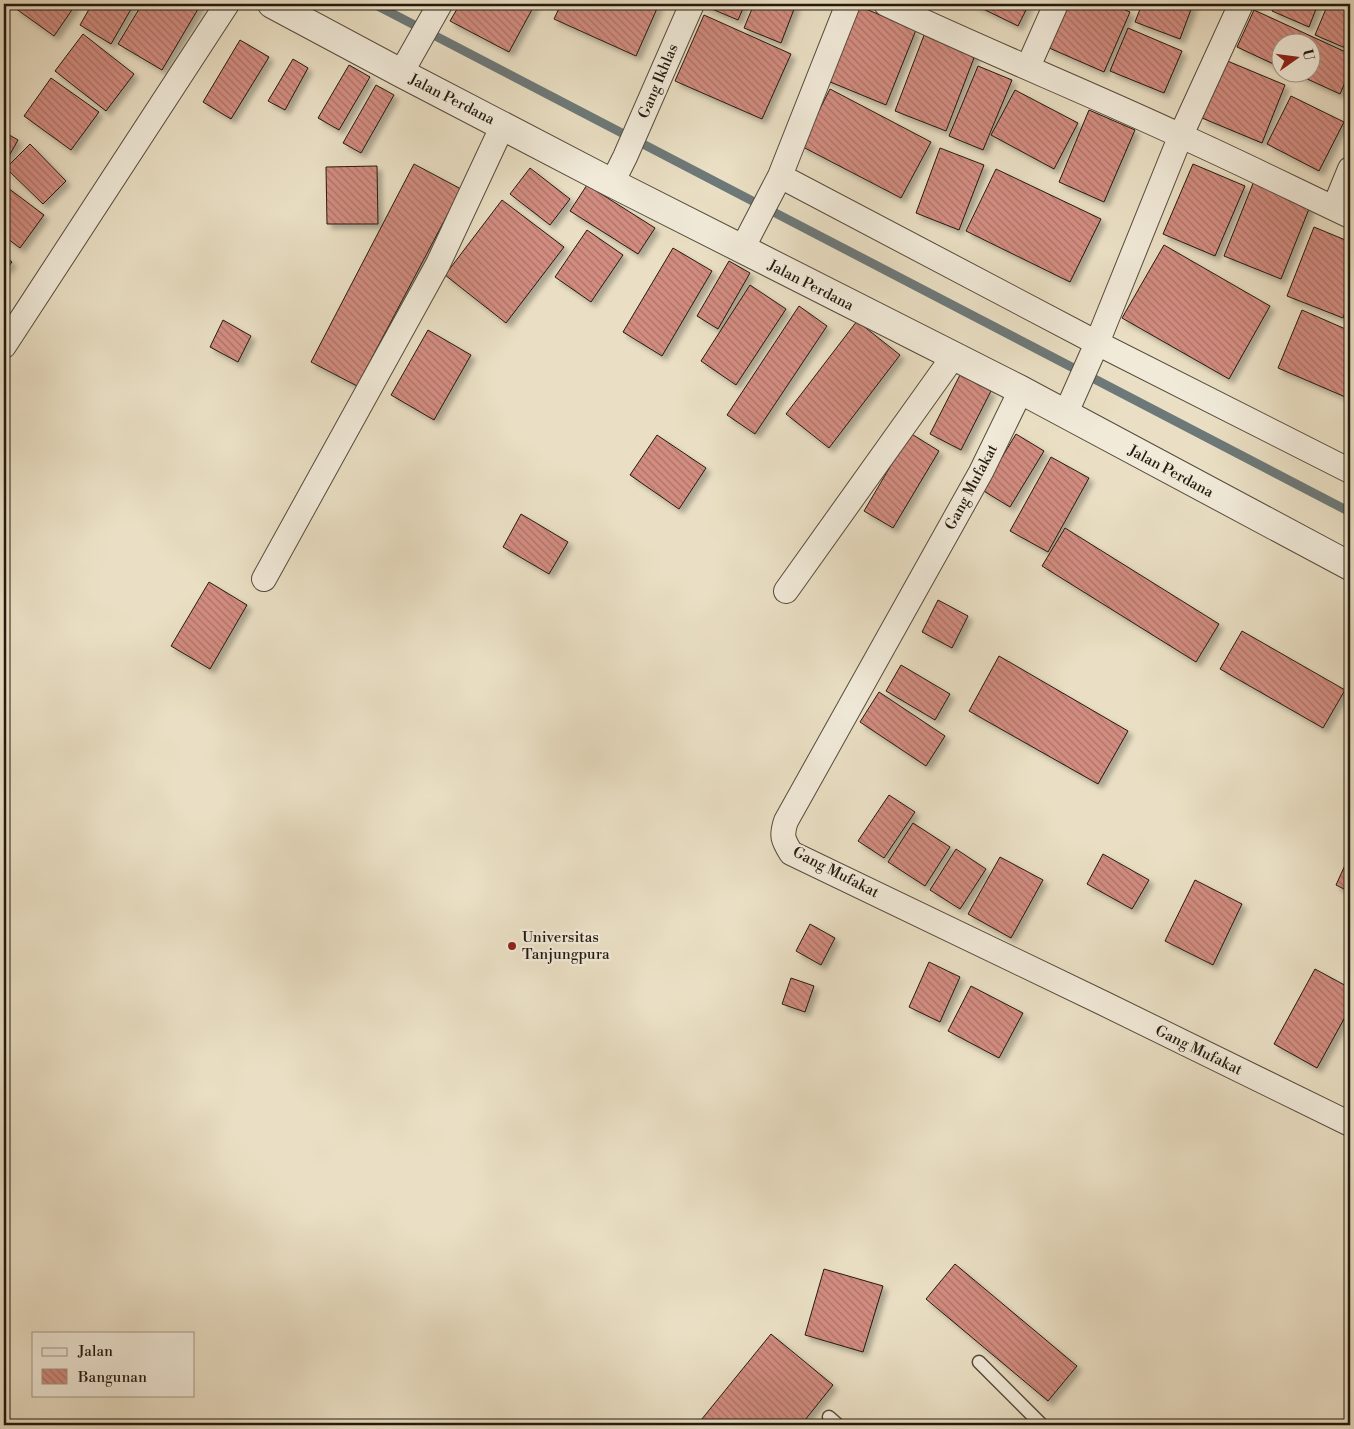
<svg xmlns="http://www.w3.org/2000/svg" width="1354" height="1429" font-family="'Libre Bodoni',serif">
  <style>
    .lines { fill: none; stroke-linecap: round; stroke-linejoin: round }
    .stream { stroke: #6d7979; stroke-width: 9 }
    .building { fill: url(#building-back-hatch); stroke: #231a0f; filter: url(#shadow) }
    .service-casing { stroke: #554b3c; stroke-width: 15 }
    .minor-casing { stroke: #554b3c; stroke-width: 26 }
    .tertiary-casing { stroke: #554b3c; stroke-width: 30 }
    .service { stroke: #f1ead9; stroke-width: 12 }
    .minor { stroke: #f1ead9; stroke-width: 24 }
    .tertiary { stroke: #f1ead9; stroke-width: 28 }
    .poi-dot { fill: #8f2418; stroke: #f1ead9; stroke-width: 2 }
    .labels { text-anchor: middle; stroke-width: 4.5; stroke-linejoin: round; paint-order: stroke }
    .street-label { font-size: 15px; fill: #231a0f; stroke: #f1ead9 }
    .poi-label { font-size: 15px; fill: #231a0f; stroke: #f1ead9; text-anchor: start }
  </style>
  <defs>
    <pattern id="building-back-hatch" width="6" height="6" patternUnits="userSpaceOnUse" patternTransform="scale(1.25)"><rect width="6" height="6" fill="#d28c80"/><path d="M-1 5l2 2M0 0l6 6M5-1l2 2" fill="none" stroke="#aa7267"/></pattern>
    <filter id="shadow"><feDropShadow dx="4.5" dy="4.5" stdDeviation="2.5" flood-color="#0004"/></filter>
  </defs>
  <rect width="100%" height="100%" fill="#eadfc4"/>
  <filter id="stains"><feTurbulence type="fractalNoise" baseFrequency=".004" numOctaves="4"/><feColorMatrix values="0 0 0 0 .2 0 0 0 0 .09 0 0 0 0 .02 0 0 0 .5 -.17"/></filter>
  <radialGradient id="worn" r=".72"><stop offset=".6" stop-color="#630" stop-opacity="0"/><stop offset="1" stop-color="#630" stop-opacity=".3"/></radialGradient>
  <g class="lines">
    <path class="stream" d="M374 4 1350 512"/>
  </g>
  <path class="building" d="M18 4H76L54 36 15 8Z
    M92 4H134L111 44 80 25Z
    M142 4H201L162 70 118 44Z
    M460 4H535L509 52 450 21Z
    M561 4H659L636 56 554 19Z
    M700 4H745L738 20Z
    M754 4H796L781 43 744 28Z
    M854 4 916 30 886 105 823 79Z
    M973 4H1029L1018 26Z
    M1066 4H1111L1130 12 1104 72 1047 47Z
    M1142 4H1193L1180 39 1135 22Z
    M1275 4H1318L1309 27 1272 11Z
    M1328 4H1336L1350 10V50L1315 35Z
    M1254 10 1350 54V71L1340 94 1292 72H1312V42H1282V68L1237 47Z
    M704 15 791 54 762 119 675 81Z
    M1128 28 1182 51 1164 93 1110 71Z
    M926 30 977 50 946 131 895 111Z
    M83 34 134 74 106 111 55 71Z
    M240 40 269 57 231 119 203 102Z
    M293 59 308 68 285 110 268 101Z
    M1225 60 1285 85 1262 143 1202 118Z
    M349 65 370 77 339 130 318 118Z
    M978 66 1012 80 983 150 949 136Z
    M51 78 99 112 71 150 24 116Z
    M376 85 394 95 361 153 343 143Z
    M830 89 931 142 901 198 801 146Z
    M1015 90 1078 123 1054 169 991 135Z
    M1291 96 1344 122 1319 171 1267 144Z
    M1089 110 1135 130 1104 202 1059 182Z
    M4 132 18 140 4 165Z
    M30 144 66 181 43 204 6 168Z
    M940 148 984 165 959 230 916 213Z
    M414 164 461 189 357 386 311 362Z
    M1193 164 1245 186 1215 256 1163 234Z
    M377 166 378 224H327L326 167Z
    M530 168 570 199 550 225 510 194Z
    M996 169 1101 219 1070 282 966 231Z
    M1254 181 1311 204 1281 279 1224 256Z
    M4 185 44 215 20 248 4 236Z
    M587 185 655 228 638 254 570 211Z
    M502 200 564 247 506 323 445 275Z
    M1314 227 1350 242V298L1343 318 1287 296Z
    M587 230 623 255 591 302 555 277Z
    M1164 245 1270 306 1229 379 1122 318Z
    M673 248 712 271 662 356 623 332Z
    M4 256 12 262 4 272Z
    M729 261 750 273 718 329 697 316Z
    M750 285 786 309 736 385 701 361Z
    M799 306 827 326 755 434 727 415Z
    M1302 310 1350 331V399L1278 368Z
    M223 320 251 336 238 362 210 347Z
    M857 321 900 355 829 448 786 414Z
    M428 330 471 355 434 420 391 395Z
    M960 375 991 391 961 450 930 434Z
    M910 433 939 451 893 528 864 511Z
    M1016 434 1044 451 1010 507 982 490Z
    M657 435 706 468 679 509 630 475Z
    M1051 457 1089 478 1048 552 1010 531Z
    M521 514 568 542 549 574 503 547Z
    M1065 528 1219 624 1196 662 1042 566Z
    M209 582 247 605 210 669 171 646Z
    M938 600 968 616 952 648 922 632Z
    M1242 631 1345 690 1323 728 1220 669Z
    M999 656 1128 731 1098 784 969 711Z
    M901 665 950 694 935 720 886 691Z
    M879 692 945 736 926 766 860 722Z
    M889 795 915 812 884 858 858 841Z
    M913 823 950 847 925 886 888 862Z
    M956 849 986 869 960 909 930 890Z
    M1103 854 1149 880 1132 909 1087 884Z
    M1350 854V892L1336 885Z
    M1000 857 1043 880 1011 938 968 914Z
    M1195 880 1242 904 1213 965 1165 941Z
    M810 924 835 938 821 965 796 951Z
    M929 962 960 977 940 1022 909 1007Z
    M1315 969 1350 988V1008L1317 1068 1274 1044Z
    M791 978 814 986 805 1012 782 1004Z
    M971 986 1023 1013 999 1058 948 1031Z
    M955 1264 1077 1366 1048 1401 926 1299Z
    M824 1269 883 1286 863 1352 805 1335Z
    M771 1334 833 1385 801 1425H697Z"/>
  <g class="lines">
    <defs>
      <path id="service" d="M979 1362 1042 1425
        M829 1417 838 1425"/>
      <path id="minor" d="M848 4 780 176 1097 343 1350 471
        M886 4C983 50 1082 90 1179 135 1237 161 1293 189 1350 216
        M1028 67 1056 4
        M401 73 440 4
        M612 183 625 157 692 4
        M1334 208 1350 169
        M742 249 780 176
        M4 346 227 4
        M1021 390 981 472 786 821C781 836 783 840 791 853L1103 1003 1350 1124
        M1065 415 1097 343 1181 135 1241 4
        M264 579 438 264 503 125
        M786 591 953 357"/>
      <path id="tertiary" d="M272 4 401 73 612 183 1021 390 1350 566"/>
    </defs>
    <use href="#service" class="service-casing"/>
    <use href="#minor" class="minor-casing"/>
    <use href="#tertiary" class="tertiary-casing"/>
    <use href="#service" class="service"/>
    <use href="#minor" class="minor"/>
    <use href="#tertiary" class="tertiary"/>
  </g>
  <circle class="poi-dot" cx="512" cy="946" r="5"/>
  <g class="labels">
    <g class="street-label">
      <text transform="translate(658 81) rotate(-67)" y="5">Gang Ikhlas</text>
      <text transform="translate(452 99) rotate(27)" y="5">Jalan Perdana</text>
      <text transform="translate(811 285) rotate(27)" y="5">Jalan Perdana</text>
      <text transform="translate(1171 471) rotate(28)" y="5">Jalan Perdana</text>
      <text transform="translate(971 487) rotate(-62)" y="5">Gang Mufakat</text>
      <text transform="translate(836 872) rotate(27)" y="5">Gang Mufakat</text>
      <text transform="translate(1199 1050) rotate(26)" y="5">Gang Mufakat</text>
    </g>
    <g class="poi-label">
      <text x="522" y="942">Universitas<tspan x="522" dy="17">Tanjungpura</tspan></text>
    </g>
  </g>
  <rect width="1354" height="1429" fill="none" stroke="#eadfc4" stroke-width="20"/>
  <rect x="5" y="5" width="1344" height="1419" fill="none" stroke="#231a0f" stroke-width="2.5"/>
  <rect x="10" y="10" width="1334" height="1409" fill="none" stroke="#231a0f"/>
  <rect x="32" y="1332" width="162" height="65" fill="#f1ead9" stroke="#9f9788"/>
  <rect x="42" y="1348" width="25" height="8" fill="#f1ead9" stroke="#9f9788"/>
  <text x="78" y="1356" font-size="15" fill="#231a0f">Jalan</text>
  <rect x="42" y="1369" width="25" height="15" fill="url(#building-back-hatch)" stroke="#9f9788"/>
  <text x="78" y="1382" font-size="15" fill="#231a0f">Bangunan</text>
  <g transform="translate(1296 58) rotate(76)"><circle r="24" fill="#f1ead9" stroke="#9f9788"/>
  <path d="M0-4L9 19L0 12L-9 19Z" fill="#8f2418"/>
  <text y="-8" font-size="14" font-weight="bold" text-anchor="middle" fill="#231a0f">U</text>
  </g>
  <rect width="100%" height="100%" filter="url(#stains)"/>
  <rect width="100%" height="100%" fill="url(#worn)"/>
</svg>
